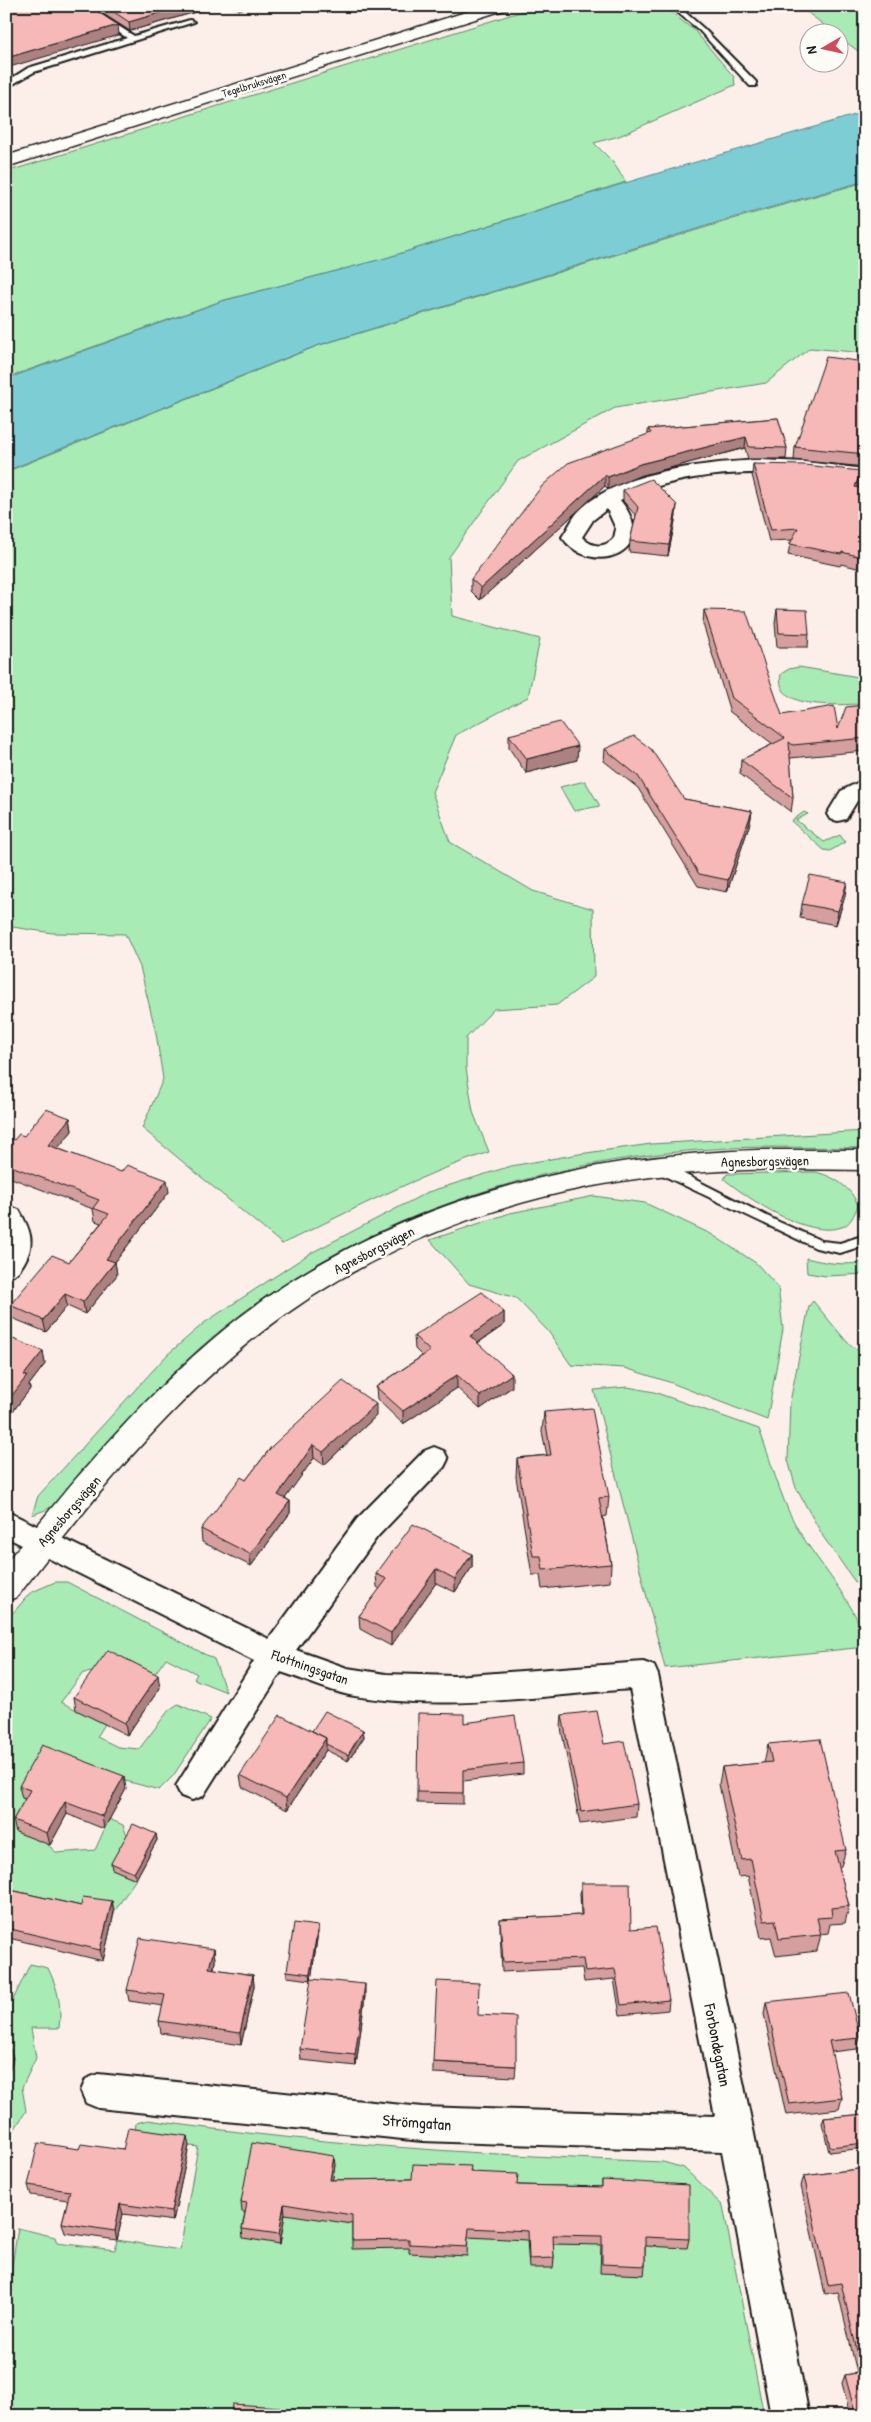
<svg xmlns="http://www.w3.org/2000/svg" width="871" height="2422" font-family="'Patrick Hand',sans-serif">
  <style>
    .green { fill: #a8ebb5; stroke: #628468 }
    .water { fill: #7dced4; stroke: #56878a }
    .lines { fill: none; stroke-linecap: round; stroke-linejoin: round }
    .lane-casing { stroke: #1c1c1c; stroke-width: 4 }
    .street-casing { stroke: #1c1c1c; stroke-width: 4 }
    .secondary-casing { stroke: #1c1c1c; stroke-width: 3 }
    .lane { fill: #fdfcf7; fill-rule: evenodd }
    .street { fill: #fdfcf7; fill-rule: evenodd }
    .secondary { fill: #fdfcf7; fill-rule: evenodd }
    .wall { fill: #d49f9e; stroke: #1c1c1c }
    .shaded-wall { fill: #ac8281; stroke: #1c1c1c }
    .building { fill: #f6b9b8; stroke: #1c1c1c }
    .labels { text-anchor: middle; stroke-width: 5; stroke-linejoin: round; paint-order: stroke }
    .far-street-label { font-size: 11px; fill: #1c1c1c; stroke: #fdfcf7 }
    .street-label { font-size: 14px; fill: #1c1c1c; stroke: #fdfcf7 }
    .near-street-label { font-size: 16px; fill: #1c1c1c; stroke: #fdfcf7 }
  </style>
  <rect width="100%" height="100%" fill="#fcefea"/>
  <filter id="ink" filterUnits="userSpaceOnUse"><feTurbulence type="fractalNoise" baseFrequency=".02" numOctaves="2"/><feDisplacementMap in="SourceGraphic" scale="10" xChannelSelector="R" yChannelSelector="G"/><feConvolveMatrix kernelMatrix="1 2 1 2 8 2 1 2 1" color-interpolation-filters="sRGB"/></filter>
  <g filter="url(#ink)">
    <path class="green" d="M539 6H663L695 31 734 77 735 85 619 136 594 143 612 161 626 182 386 258 221 301 6 378V172Z
      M799 6H865V56L839 37 838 32H833Z
      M865 182V353L810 348 766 383 615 408 518 461 449 557 452 616 540 639 528 697 456 735 432 792 450 842 533 891 593 909 594 977 557 1005 494 1009 466 1038V1068L473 1112 489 1152C417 1176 350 1211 282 1244L142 1128 163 1079 156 1033 140 967 125 934 52 933 6 926V472L317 346 733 219Z
      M799 667 865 678V704C842 704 773 712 781 674L789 669Z
      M585 781 600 806 574 811 560 787Z
      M804 812 808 814 796 820 824 842 840 835 845 842 830 851 824 850 791 821Z
      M865 1131V1148C809 1148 753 1145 698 1150 517 1165 337 1227 200 1348 174 1371 149 1397 126 1423 109 1442 93 1461 76 1480 69 1489 62 1499 54 1505 48 1510 39 1512 32 1515L38 1496 167 1355 204 1323 309 1254 428 1192 511 1166 579 1154 651 1144Z
      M815 1172C834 1176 852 1188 858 1206 854 1214 851 1224 842 1227 808 1239 750 1200 724 1179L727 1174Z
      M594 1196 645 1203 711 1234 756 1263 778 1287 783 1329 767 1420 669 1382 625 1368 571 1365 548 1331 516 1298 469 1284 430 1240 510 1213Z
      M806 1258C826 1263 844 1266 865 1262V1274L826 1276 807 1273Z
      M813 1301 847 1342 865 1356V1596L824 1538 796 1488 788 1460 790 1402 809 1306Z
      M628 1387 654 1392 759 1429C770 1458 780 1496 794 1522 811 1556 865 1612 865 1647L665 1668 594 1390Z
      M55 1582H67L214 1659 226 1692 194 1679 197 1674 166 1658 154 1675 95 1672 83 1673 61 1702 105 1724 97 1737 118 1747 139 1749 169 1710 178 1704 211 1719 173 1776 159 1790 122 1780 22 1798 33 1803 47 1844 57 1853 95 1850 109 1819 123 1825 126 1833 131 1835 113 1869 136 1879 114 1912 6 1899V1621L30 1593Z
      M30 1964 48 1968C58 1989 62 2005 59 2028H31L36 2058 22 2087 26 2111 6 2143V2003L11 2004Z
      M148 2120C318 2145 491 2155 663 2162L684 2168 723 2206 764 2416H6V2303L18 2228 55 2237 57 2243 115 2250 117 2240 180 2250 198 2147 134 2139 136 2123Z"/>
    <path class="water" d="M865 112V181L732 218 316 346 6 471V379L222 301 386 258 625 183Z"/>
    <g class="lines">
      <defs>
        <path id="lane" d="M79 6H87L134 36 190 20 194 22 34 72 6 88V82L28 68 127 38Z
          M670 6H678L703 28 756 82V86H750L699 30Z
          M658 1164 684 1174 779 1222 822 1241 840 1243 865 1235V1245L840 1253 816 1248 654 1171 652 1168 654 1165Z"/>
        <path id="street" d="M761 460 805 462 865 469V481C781 471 700 464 620 500 663 552 591 579 562 537 568 529 572 518 579 511 620 470 705 463 761 460ZM607 509 616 529 614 538C604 549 591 547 582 537L593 520Z
          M865 779V796L857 801 846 819 838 821 830 819 827 814 841 791Z
          M6 1205 19 1210C30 1229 36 1243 24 1263 19 1271 16 1275 6 1278Z
          M434 1447 444 1451 448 1459 444 1467 377 1537 296 1650 347 1668 386 1674 455 1676 643 1662 654 1666 658 1675 754 2134 809 2416H771L722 2151 422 2141 98 2108 86 2103 81 2091 86 2079 98 2074 422 2107 715 2116 630 1689C538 1696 441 1712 349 1695 326 1690 303 1679 281 1672L203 1796 192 1800 181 1796 176 1786 254 1661 6 1537V1511L269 1639 357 1519 424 1451Z"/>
        <path id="secondary" d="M485 6H509L507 9 6 167V156Z
          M758 1150H865V1170C803 1169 741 1168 679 1174 525 1188 376 1241 254 1338 162 1411 88 1505 17 1597L6 1601C6 1591 3 1573 7 1564 10 1555 21 1546 27 1538 48 1513 68 1487 90 1463 146 1399 208 1336 279 1289 422 1195 589 1155 758 1150Z"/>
      </defs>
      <use href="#lane" class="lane-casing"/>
      <use href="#street" class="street-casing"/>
      <use href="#secondary" class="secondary-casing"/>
      <use href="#lane" class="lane"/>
      <use href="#street" class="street"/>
      <use href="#secondary" class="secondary"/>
    </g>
    <path class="wall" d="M91 6H216L130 31Z
      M233 6H251L239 10Z
      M865 362V467L794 460 795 447Z
      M778 418 787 448 786 459H748L745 448 639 476 608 489 605 486 480 600 471 591V579L648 434V429Z
      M753 464 859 482 858 487 865 489V570L841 564 840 566 788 555 790 544 792 540 769 541 752 475Z
      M623 490 676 516 668 556 629 552 630 541 636 516 623 501Z
      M777 609 809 634 808 647H777L775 623Z
      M704 610 782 715 838 729 865 705V751L790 758 793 798 791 812 740 774 741 760 773 744 730 712 703 624Z
      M509 735 577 760 526 773 509 748Z
      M605 749 684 799 752 811 750 823 727 892 698 886 638 788 604 761Z
      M864 818 865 819V877H862V832Z
      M845 896 836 925 800 918 802 904Z
      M70 1118 72 1131 57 1148 169 1192 115 1262 117 1275 85 1314 67 1306 46 1332 12 1318 10 1305 69 1262 101 1223 95 1221 93 1209 6 1176V1137L14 1140Z
      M504 1312V1325L478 1343 512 1387 480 1409 457 1388 403 1424 377 1399 376 1387 422 1356 415 1349 414 1336Z
      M6 1339 43 1351 45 1364 29 1385 30 1389 10 1415 6 1413Z
      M544 1412 609 1497 607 1516 603 1517 611 1564 610 1582 542 1589 540 1575H532L516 1477 517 1458 547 1455 542 1432Z
      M376 1416 324 1465 314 1458 285 1498 290 1501V1513L251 1566 202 1542 201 1529 246 1480 272 1446Z
      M472 1554V1567L455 1592 436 1583 391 1646 360 1629 359 1616 380 1589 377 1587 376 1574Z
      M160 1688 127 1735 76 1710 74 1697Z
      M562 1715 604 1744 637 1804 636 1817 580 1824 561 1728Z
      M464 1723 523 1763V1774L463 1781V1804L417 1803V1792Z
      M363 1730 364 1737 348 1761 326 1750 287 1810 242 1787 240 1775 312 1731Z
      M768 1744 846 1850 841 1866 839 1867 849 1906 845 1923 830 1924 828 1933 821 1934 817 1951 776 1956 771 1937 761 1938 748 1876 738 1877 719 1784 722 1767 764 1763Z
      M19 1786 126 1789 104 1829 67 1814 50 1845 16 1832 13 1820 25 1799 22 1798Z
      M156 1834 157 1840 136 1879 112 1869 111 1863Z
      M581 1883 631 1929 669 2000 668 2010 620 2015 614 1979 584 1982 582 1968 502 1972 500 1929V1919L581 1915 580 1893Z
      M6 1889 81 1906 112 1901 114 1912 103 1961 9 1938 6 1945Z
      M318 1926V1932L311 1980 287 1977V1971Z
      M214 1949 215 1961 214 1969 253 1975 254 1986 241 2045 161 2033 159 2021 163 2006 129 2001 127 1990Z
      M365 1996 356 2066 301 2060 300 2049Z
      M766 2002 860 2038 857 2049 831 2052 842 2098 839 2109 786 2115 764 2014Z
      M433 2062 516 2066 515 2077 433 2073Z
      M865 2114V2148L829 2152 822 2123 824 2118Z
      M189 2146 173 2221 123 2214 117 2240 65 2233 62 2223 68 2200 31 2195 28 2185 79 2149 123 2150Z
      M335 2165 332 2180 412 2179 471 2172 517 2185 602 2187V2180L689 2239 687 2248 645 2246V2266L644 2275 600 2273 601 2245 553 2244 554 2258 553 2268H529L527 2240 468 2237 467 2256 409 2253V2248L352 2249V2224L285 2214 280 2244 243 2238 242 2229 245 2212H242L241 2202Z
      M858 2169 865 2416H850L842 2383 845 2375 857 2373 838 2292 825 2294 801 2186 804 2176Z"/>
    <path class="shaded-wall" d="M183 6H216L130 31 129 22Z
      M239 6H251L239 10Z
      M118 25 119 35 6 68V58Z
      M746 437 745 448 639 476 608 489V477L640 464Z
      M861 471 859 482 854 498 855 487Z
      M605 475V486L480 600 481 588Z
      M677 505 676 516 668 556 669 545Z
      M865 741V751H863Z
      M578 746 577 760 526 773 527 759Z
      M752 811 750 823 727 892 728 880Z
      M847 882 845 896 836 925 838 911Z
      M70 1118 72 1131 50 1158 48 1145Z
      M167 1180 169 1192 108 1271 106 1259Z
      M115 1262 117 1275 85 1314 83 1302Z
      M65 1294 67 1306 46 1332 43 1320Z
      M504 1312V1325L470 1348V1336Z
      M43 1351 45 1364 29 1385 30 1389 10 1415 7 1402 24 1375Z
      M512 1374V1387L480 1409V1396Z
      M457 1375V1388L403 1424V1411Z
      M376 1404V1416L324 1465 323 1452Z
      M313 1445 314 1458 279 1507 278 1495Z
      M290 1501V1513L251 1566 250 1554Z
      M472 1554V1567L455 1592V1579Z
      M436 1569V1583L391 1646V1633Z
      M158 1675 160 1688 127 1735 125 1723Z
      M363 1730 364 1737 348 1761V1755Z
      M326 1738V1750L287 1810 286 1798Z
      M124 1776 126 1789 104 1829 102 1816Z
      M65 1802 67 1814 50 1845 47 1833Z
      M156 1834 157 1840 136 1879 134 1873Z
      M112 1901 114 1912 103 1961 100 1950Z
      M318 1926V1932L311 1980 310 1974Z
      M6 1929 9 1938 6 1945Z
      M214 1949 215 1961 211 1980 209 1968Z
      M253 1975 254 1986 241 2045 240 2033Z
      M365 1984V1996L356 2066 355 2055Z
      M9 2045 13 2058 6 2084V2055Z
      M187 2136 189 2146 173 2221 171 2211Z
      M334 2156 335 2165 331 2189 330 2180Z
      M120 2204 123 2214 117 2240 115 2231Z
      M284 2204 285 2214 280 2244 279 2234Z"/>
    <path class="building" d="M6 6H89L118 25 6 58Z
      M105 6H183L129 22Z
      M826 357 865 362V454L795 447Z
      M778 418 787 448 749 447 746 437 640 464 608 477 605 475 481 588 471 579 542 486 568 463 651 433 648 429Z
      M753 464 804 465 861 471 855 487 865 489V558L842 552 841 554 790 544 798 528 771 530Z
      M651 479 677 505 669 545 630 541 638 507 623 490Z
      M777 609 807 610 809 634 779 633Z
      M704 610 746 611 782 715 834 706 838 729 846 707 865 705V738L793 745 789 742 793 798 741 760 785 738 732 698Z
      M560 722 578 746 527 759 509 735Z
      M634 736 651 749 684 799 752 811 728 880 699 874 638 776 605 749Z
      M864 818 865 819V863H864Z
      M810 875 847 882 838 911 802 904Z
      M46 1109 70 1118 48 1145 121 1172 127 1165 167 1180 106 1259 115 1262 83 1302 65 1294 43 1320 10 1305 52 1255 69 1262 109 1214 93 1208 99 1200 6 1164V1137L14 1140 19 1134 24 1136Z
      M482 1292 504 1312 470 1336 512 1374 480 1396 457 1375 403 1411 376 1387 430 1351 414 1336Z
      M8 1337 43 1351 24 1375 27 1376 7 1402H6V1339Z
      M343 1381 376 1404 323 1452 313 1445 278 1495 290 1501 250 1554 201 1529 241 1477 246 1480 272 1446Z
      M592 1408 609 1497 599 1498 611 1564 543 1570 541 1556H533L517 1458 551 1455 544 1412Z
      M413 1524 472 1554 455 1579 436 1569 391 1633 359 1616 387 1579 376 1574Z
      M108 1650 158 1675 125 1723 74 1697Z
      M325 1711 363 1730 348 1755 326 1744V1738L312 1731Z
      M597 1711 604 1744 624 1741 637 1804 581 1812 562 1715Z
      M418 1713 464 1714V1723L515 1716 523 1763 463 1770V1793L417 1792Z
      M280 1715 326 1738 286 1798 240 1775Z
      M820 1739 846 1850 835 1851 849 1906 831 1908 832 1917 817 1918 821 1935 779 1939 775 1920 764 1921 751 1859 742 1860 722 1767 772 1762 768 1744Z
      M42 1745 124 1776 102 1816 65 1802 47 1833 13 1820 30 1790 19 1786Z
      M133 1824 156 1834 134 1873 111 1863Z
      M581 1883H630L631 1929 656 1927 669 2000 621 2005 615 1969 585 1972 583 1959 503 1962 500 1919 582 1915Z
      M6 1889 81 1906 83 1897 112 1901 100 1950 6 1928Z
      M294 1923 318 1926 310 1974 287 1971Z
      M140 1938 214 1949 209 1968 253 1975 240 2033 159 2021 165 1995 127 1990Z
      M311 1979 365 1984 355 2055 300 2049Z
      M437 1981 479 1983 478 2015 516 2017V2066L433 2062Z
      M849 1993 860 2038 829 2041 842 2098 789 2104 766 2002Z
      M6 2044 9 2045 6 2055Z
      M865 2114V2143L830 2147 824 2118Z
      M128 2128 187 2136 171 2211 120 2204 115 2231 62 2223 70 2191 28 2185 38 2143 79 2149 81 2144 123 2150Z
      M252 2143 334 2156 330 2180 412 2179 413 2164 471 2166 470 2172 518 2174 517 2185 602 2187V2180L689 2185V2239L645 2237V2266L602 2264V2236L553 2235 554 2258 529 2259 528 2231 469 2228 467 2247 409 2244V2239L352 2240V2215L284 2204 279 2234 242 2229 247 2203 241 2202Z
      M858 2169 865 2195V2416H856L845 2375 862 2372 841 2283 828 2285 804 2176Z
      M232 2404 280 2407 279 2416H231Z"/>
  </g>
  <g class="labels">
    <g class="far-street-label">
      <text transform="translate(254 84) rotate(-17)" y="4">Tegelbruksvägen</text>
    </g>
    <g class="street-label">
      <text transform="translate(765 1161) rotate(-1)" y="5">Agnesborgsvägen</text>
      <text transform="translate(374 1250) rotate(-27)" y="5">Agnesborgsvägen</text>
      <text transform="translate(69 1511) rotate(-49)" y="5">Agnesborgsvägen</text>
      <text transform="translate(310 1667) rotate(19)" y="5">Flottningsgatan</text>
    </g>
    <g class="near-street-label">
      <text transform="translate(718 2045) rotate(79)" y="6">Forbondegatan</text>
      <text transform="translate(417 2122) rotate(4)" y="6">Strömgatan</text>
    </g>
  </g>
  <rect width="871" height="2422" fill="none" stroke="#fdfcf7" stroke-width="25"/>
  <rect x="12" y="12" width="846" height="2397" fill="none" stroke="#1c1c1c" stroke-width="2" filter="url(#ink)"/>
  <g transform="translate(824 48) rotate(261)"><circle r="24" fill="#fdfcf7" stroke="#a3a29f"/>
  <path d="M0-4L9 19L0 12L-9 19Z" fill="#d1495b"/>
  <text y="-8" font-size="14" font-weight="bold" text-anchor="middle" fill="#1c1c1c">N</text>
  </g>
</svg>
